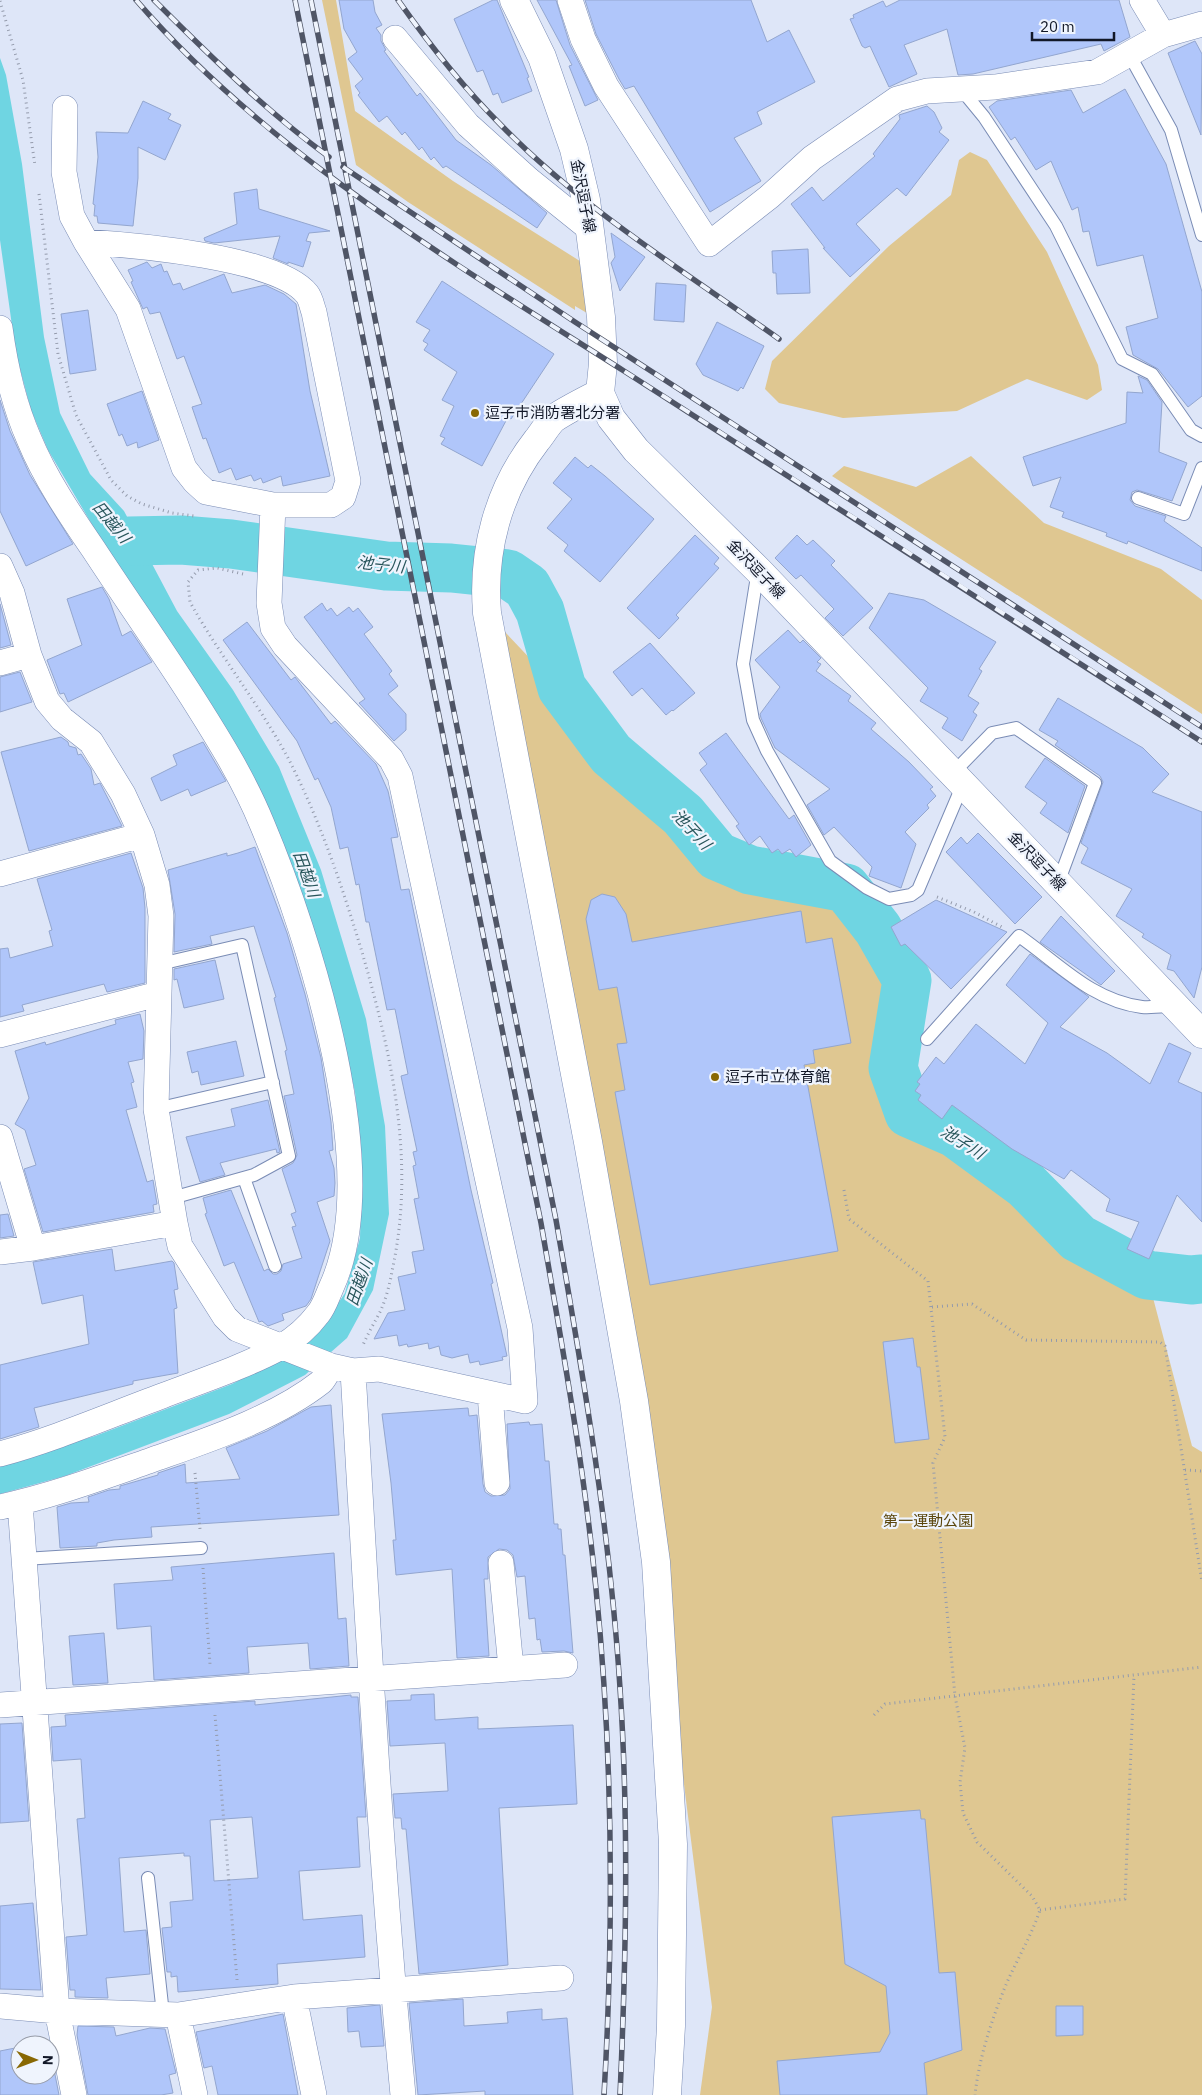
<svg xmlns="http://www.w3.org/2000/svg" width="1202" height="2095" font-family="'IBM Plex Sans','Noto Sans JP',sans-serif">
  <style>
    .green { fill: #dfc791 }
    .water { fill: #6fd5e2 }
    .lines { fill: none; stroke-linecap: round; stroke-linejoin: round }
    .river { stroke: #6fd5e2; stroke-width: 49 }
    .building { fill: #b0c6fa; stroke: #93a6cf; fill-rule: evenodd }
    .lane-casing { stroke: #7a8cb5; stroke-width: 14 }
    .street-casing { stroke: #7a8cb5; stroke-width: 26 }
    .secondary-casing { stroke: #7a8cb5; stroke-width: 29 }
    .path { stroke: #949bac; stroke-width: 3; stroke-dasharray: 1 4; stroke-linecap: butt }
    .lane { stroke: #fff; stroke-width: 12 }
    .street { stroke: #fff; stroke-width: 25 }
    .secondary { stroke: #fff; stroke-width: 28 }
    .rail-casing { stroke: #4f5566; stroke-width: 5.5 }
    .rail { stroke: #eff4fd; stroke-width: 4; stroke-dasharray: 11; stroke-linecap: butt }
    .poi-dot { fill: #886804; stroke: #eff4fd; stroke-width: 2 }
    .labels { text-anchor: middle; stroke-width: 4.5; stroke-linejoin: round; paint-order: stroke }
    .street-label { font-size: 15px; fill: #121828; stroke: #eff4fd }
    .poi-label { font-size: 15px; fill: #121828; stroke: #eff4fd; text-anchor: start }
    .park-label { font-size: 15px; fill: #5b460d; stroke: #eff4fd }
    .water-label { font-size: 16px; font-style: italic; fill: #28555b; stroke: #eff4fd }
  </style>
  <rect width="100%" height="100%" fill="#dee6f8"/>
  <path class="green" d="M322 0H336L355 111 453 181 583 263 592 316 575 306V310L408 202 356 165Z
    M970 152 987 160 1047 252 1098 365 1102 390 1087 400 1027 379 957 411 843 418 779 403 765 389 772 361 889 246 951 195 959 160Z
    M971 456 1044 523 1161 569 1202 600V714L832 476 844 466 916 487Z
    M487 613 717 856 846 888 907 980 893 1068 909 1113 1147 1275 1192 1446 1202 1452V2095H700L712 2007 650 1514Z"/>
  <path class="water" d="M0 58 6 75 22 164 44 337 60 413 90 474 124 511 177 611 233 690 279 767 321 870 366 1019 385 1126 389 1214 373 1290 347 1338 305 1375 229 1414 65 1476 0 1494V1465L95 1436 232 1384 275 1362 318 1333 345 1293 360 1238 362 1159 355 1092 334 1000 298 883 259 792 100 538 48 450 31 410 16 354 0 240Z"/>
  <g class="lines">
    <path class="river" d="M129 541 181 540 231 544 386 566 451 568 508 574 527 587 540 611 562 688 611 754 683 815 717 856 750 870 846 888 878 929 907 980 893 1068 909 1113 955 1133 1026 1185 1078 1238 1147 1275 1191 1280 1202 1279"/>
  </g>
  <path class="building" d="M339 0H373L375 12 382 25 376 28 381 35V41L386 50 384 51 417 96 420 93 456 140 491 165 547 213 537 228 446 166 443 168 434 157 431 160 422 147 419 150 405 132 402 135 387 116 379 122 358 95 360 93 355 86 363 79 348 59 357 52 344 29Z
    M493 0H497L529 77 527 78 532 91 502 103 498 93 493 95 483 70 477 72 454 19Z
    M537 0H556L570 45 598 100 585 106 569 66 572 65Z
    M585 0H751L767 42 789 30 815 82 757 112 762 124 734 138 761 181 710 212 634 86 625 89 619 79 596 34Z
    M900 0H1119L1130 37 1104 51 1101 44 973 74 958 75 947 29 904 45 917 74 889 87 870 46 865 48 862 46 850 19 854 18 853 15 883 1 886 7Z
    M1195 41 1202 54 1201 135 1168 53Z
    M1125 89 1166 164 1202 292V396L1188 407 1158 369 1133 355 1126 327 1158 318 1143 255 1097 266 1089 231 1083 232 1078 207 1072 210 1051 161 1036 170 1015 137 1011 140 989 107 997 101 1071 90 1083 113Z
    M143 101 171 114 168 119 181 125 165 160 138 147V178L133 226 98 223 97 216H94L95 205 93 204 98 157 96 132 128 133Z
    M927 106 934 112 942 128 939 132 949 140 906 196 897 188 856 224 880 250 850 277 823 248H825L791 204 812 187 823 201 875 156 873 154 900 119 899 115Z
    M257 189 259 209 330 231 309 233 306 241 311 242 303 267 288 262V264L273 258 280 236 214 243 205 241 204 238 237 224 234 193Z
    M611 233 645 257 620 291 611 263 615 257Z
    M808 249 810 293 777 294 776 273H773L772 251Z
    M147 262 152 268 161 264 164 272 167 271 173 285 180 283 183 290 224 274 232 293 265 285 284 294 296 304 310 391 330 476 283 486 281 476 263 483 261 478 254 481 251 475 236 480 231 468 219 473 206 438 203 439 192 407 202 404 184 356 177 359 160 312 150 314 147 307 143 309 131 282 133 281 128 270Z
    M442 281 554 354 511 419 508 417 482 466 441 444 445 438 440 436 454 406 442 400 457 372 424 350 428 344 423 341 430 330 416 322Z
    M656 283 686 285 684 322 654 320Z
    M88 310 96 370 70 374 61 314Z
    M717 322 764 346 743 389 741 387 738 391 703 375 696 364Z
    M1138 376 1147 380 1162 402 1159 452 1187 463 1172 501 1137 490 1132 492 1130 500 1135 506 1166 516 1164 521 1202 548V571L1128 541 1127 544 1106 536 1107 533 1062 517 1064 512 1050 507 1061 477 1033 486 1023 457 1126 423 1127 392 1143 393Z
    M142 391 159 440 138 448 137 442 127 446 122 434 119 436 107 404Z
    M0 400 10 431 30 475 73 544 26 566 0 511Z
    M575 457 588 468 591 465 605 476 654 519 600 582 564 551 568 545 547 528 572 499 553 483Z
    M695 535 719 558 714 564 719 568 676 615 679 618 659 639 627 608Z
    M797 535 807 545 813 540 835 561 831 565 873 608 843 636 825 618 834 609 801 575 796 579 775 558Z
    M102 587 109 599 122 636 131 631 152 662 68 702 64 693 60 694 47 660 82 645 67 599Z
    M889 593 924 600 996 642 979 669 982 671 968 696 979 703 973 712 977 715 962 741 942 728 948 718 920 701 928 688 869 628Z
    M322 603 327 611 331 608 337 616 349 607 353 612 358 608 373 627 364 634 392 671 389 674 398 686 388 694 406 714V730L394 741 359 703 365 699 304 617Z
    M0 604 11 645 0 648Z
    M247 622 291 680 295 677 331 724 335 721 376 764 388 791 398 837 391 838 401 890 409 889 471 1190 493 1283 491 1284 507 1356 502 1357 503 1360 480 1365 479 1361 470 1363 468 1354 452 1358 441 1355 439 1346 429 1349 428 1343 408 1347 407 1344 399 1346 397 1335 374 1339 388 1313 405 1310 398 1277 416 1273 412 1252 424 1250 414 1199 419 1198 413 1166 416 1165 413 1152 417 1151 401 1076 408 1074 395 1009 387 1010 369 922H366L359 884 356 885 348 847 340 849 331 807 318 778 315 780 297 741 223 640Z
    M788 630 800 643 803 640 821 658 817 662 821 664 816 671 851 696 848 701 876 723 871 729 909 762 933 787 930 789 936 796 927 805 929 808 905 832 916 844 901 888 869 876 872 867 834 827 824 835 807 805 830 789 775 748 761 718 760 714 780 687 755 660Z
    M650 643 695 693 673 711 672 710 666 715 642 688 632 696 613 672Z
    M20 672 32 702 0 712V677Z
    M1058 698 1143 748 1169 774 1152 792 1202 812V967L1194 998 1174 971 1167 969 1171 955 1142 937 1144 934 1116 916 1132 889 1081 863 1088 848 1081 843 1103 782 1100 776 1055 745 1058 741 1039 730Z
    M726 733 789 819 794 815 811 845 796 857 790 849 782 854 778 849 772 853 760 836 749 845 736 826 739 824 700 770 707 764 699 753Z
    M61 737 68 742 69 746 76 748 78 755 81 754 91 769 94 785 100 783 122 826 29 851 1 752Z
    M203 742 226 781 191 796 188 789 161 801 151 778 177 765 173 755Z
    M1045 758 1085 786 1068 833 1040 813 1047 803 1025 787Z
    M978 833 1042 897 1015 924 946 852 961 837 967 844Z
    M255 847 287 933 305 994 321 1058 331 1122 333 1150 329 1151 334 1168 335 1183 334 1196 317 1202 330 1241 311 1299 306 1306 282 1314 284 1320 268 1326 262 1321 259 1322 234 1262 224 1266 205 1214 207 1213 203 1198 231 1190 264 1271 268 1269 273 1274H277L281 1271 283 1264 302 1258 292 1227 296 1226 291 1214 296 1212 282 1169 293 1163 297 1155 284 1096 294 1094 285 1051 287 1050 274 998 276 997 254 926 210 936 212 944 174 952 175 914 168 870 227 853V856L238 853Z
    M131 853 143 888 145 908V983L107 992 104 984 22 1005 24 1011 0 1017V949L8 948 10 958 53 946 49 931 52 930 37 879Z
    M602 894 615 897 626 914 632 942 801 911 806 943 832 938 851 1043 813 1050 815 1063 804 1065 838 1251 650 1285 615 1092 625 1090 617 1044 627 1043 617 987 599 990 586 919 591 900Z
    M936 900 1007 932 951 989 905 944 901 946 891 927Z
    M1061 916 1115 971 1101 985 1040 942Z
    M1030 954 1089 997 1060 1027 1107 1053 1150 1084 1169 1043 1191 1053 1178 1082 1202 1093V1222L1177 1195 1149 1259 1127 1249 1139 1222 1106 1211 1110 1199 1071 1170 1064 1179 1012 1149 952 1105 942 1119 918 1100 921 1095 915 1091 920 1084 917 1082 936 1057 944 1064 976 1024 1025 1064 1048 1023 1006 985Z
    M215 960 224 999 184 1008 177 979 174 980V969Z
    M140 1014 144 1031 143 1059 128 1062 134 1082 131 1083 137 1107 126 1110 147 1182 153 1180 157 1204 153 1205 154 1212 43 1232 24 1169 36 1165 25 1130 15 1124 29 1098 15 1051 45 1042 46 1045 116 1024 115 1020Z
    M236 1041 244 1076 201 1085 198 1071 192 1073 187 1052Z
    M268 1100 280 1152 277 1153 276 1149 220 1163 225 1175 200 1182 186 1137 235 1126 231 1109Z
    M8 1214 14 1236 0 1238V1215Z
    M112 1249 115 1271 172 1261 174 1263 178 1289 174 1290 177 1308 174 1309 178 1373 133 1381V1384L34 1408 39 1427 0 1439V1365L89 1344 83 1295 42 1304 33 1262Z
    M913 1338 917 1367H920L929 1439 895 1443 883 1342Z
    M331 1405 339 1515 151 1527 152 1537 114 1540 97 1543V1546L60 1548 57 1507 71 1503 89 1502 88 1497 109 1490 120 1489V1486L158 1475V1473L185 1464 186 1483 240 1479 226 1448 267 1431 311 1407Z
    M468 1408 469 1416 477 1415 483 1484 485 1492 491 1496 505 1495 510 1489 507 1424 529 1422 530 1425 542 1424 545 1461H549L554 1524H558V1529H561L563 1555H565L573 1653 564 1651 542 1652 540 1639 537 1640 535 1618 529 1619 525 1576 517 1577 513 1555 507 1550 499 1549 488 1557V1579H484L489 1656 457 1658 452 1569 396 1575 393 1540H396L391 1483 382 1414Z
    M334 1553 338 1619 346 1618 349 1666 310 1669 308 1643 247 1647 249 1673 154 1680 151 1626 117 1629 114 1584 173 1580 171 1567Z
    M104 1633 108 1683 73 1685 69 1636Z
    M434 1694 435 1720 478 1717V1729L573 1725 577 1804 499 1808 508 1965 419 1974 406 1829H402L401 1818H395L393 1794 448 1791 445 1743 390 1746 387 1701 411 1700V1695Z
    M351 1695V1697H358L366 1817H357L360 1867 299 1871 303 1920 362 1915 365 1957 277 1964 278 1984 178 1992 177 1976 171 1977V1972H167L162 1928 172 1927 170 1902 193 1900 190 1856H184V1853L119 1858 124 1932 146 1930 150 1974 106 1978 108 1998 75 1997V1990H70L66 1937 87 1935 77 1819 85 1818 81 1759 53 1761 51 1727 66 1726 65 1715 255 1701V1705ZM252 1817 258 1878 214 1881 210 1820Z
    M22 1723 29 1821 0 1823V1724Z
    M920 1810 921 1819H925L939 1973 955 1972 962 2050 924 2063 927 2095H780L777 2061 880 2052 890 2033 886 1986 845 1964 832 1817Z
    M33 1903 41 1990 0 1989V1906Z
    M463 1999 464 2026 508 2023 507 2012 542 2009V2020L567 2018 573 2095H485V2091L418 2095 409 2003Z
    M380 2005 384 2046 361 2047 359 2031 348 2032 347 2008Z
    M1056 2006H1083V2035L1056 2036Z
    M283 2014 298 2095H218L212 2066 204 2068 196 2032Z
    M78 2026 114 2027 116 2036 150 2028 165 2029 176 2073 169 2075 173 2093 161 2095H88L77 2035Z
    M20 2047V2075H50V2049L59 2095H0V2051Z"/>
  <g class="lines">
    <defs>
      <path id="lane" d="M1129 54 1171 130 1202 235
        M961 89 984 117 1056 226 1122 359 1152 374 1191 430 1202 436
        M1138 498 1184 514 1202 468
        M758 570 743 664 753 720 767 751 830 861 867 888 889 899 911 895 918 890 963 784
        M953 773 992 733 1016 728 1095 783 1058 883
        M160 964 242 945 289 1156 254 1175 172 1198
        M927 1039 1019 936C1058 963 1092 1001 1142 1007 1152 1008 1163 1006 1173 1005
        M156 1109 273 1082
        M244 1178 275 1266
        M24 1559 201 1548
        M148 1878 163 2014"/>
      <path id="street" d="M570 0 583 39 606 86 709 244 769 197 812 158 897 99 927 91 995 87 1097 72 1163 35
        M1142 0 1163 35 1202 24
        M395 38 468 125 529 180 590 229
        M65 108 64 172 72 216 86 242
        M86 242C134 245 278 257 307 294 311 299 312 307 314 312L348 481 343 497 331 505H273L206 492 195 482 184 468 128 309Z
        M0 328C5 365 14 405 29 439 45 478 70 515 94 550 128 602 164 653 197 705 221 743 245 782 262 824 310 938 385 1172 331 1288 327 1297 324 1307 318 1314 309 1326 294 1339 281 1347 244 1367 201 1381 162 1396 108 1416 55 1439 0 1454
        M0 566 12 593 29 655 47 701 62 719 91 742 123 794 142 835
        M0 663 29 655
        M0 874 142 835 157 885 161 916 156 1109 175 1223
        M0 1035 158 994
        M0 1137 33 1248
        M0 1252 33 1248 175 1223 180 1246 225 1317 237 1329 331 1366 353 1371 379 1369 525 1401 520 1328 400 776 391 759 285 646 273 628 269 603 273 505
        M353 1371C367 1613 380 1854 403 2095
        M490 1394 497 1483
        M20 1503 57 2011 74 2095
        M0 1507C51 1496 100 1478 149 1461 205 1441 274 1419 321 1382 325 1378 328 1371 331 1366
        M501 1563 511 1668
        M0 1705 565 1665
        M294 1997 314 2095
        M0 2006 57 2011 178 2015 294 1997 561 1978
        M178 2015 195 2095"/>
      <path id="secondary" d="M514 0 542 57 574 149 586 200 601 317 603 363 600 393 611 418 636 450 758 570 1202 1034
        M600 393C584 401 568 409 553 419 547 425 542 434 537 440 498 490 482 551 487 613L588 1142 634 1401 656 1562 673 1844 671 2026 667 2095"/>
    </defs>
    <use href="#lane" class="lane-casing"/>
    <use href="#street" class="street-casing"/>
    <use href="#secondary" class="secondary-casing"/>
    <path class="path" d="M0 1 23 80 35 166
      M39 194 58 354 76 415 111 480 127 496 142 504 172 513 194 516
      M243 574 217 568 198 570 188 582 190 602C220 656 259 704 288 758 320 820 342 886 362 952 392 1056 416 1163 392 1271 390 1284 386 1298 381 1310 375 1322 368 1333 363 1345
      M937 897 974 912 1002 927
      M844 1190 849 1219 928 1281 945 1437 933 1463 955 1696 965 1748 960 1782 963 1813 977 1842 1032 1896 1040 1910C1031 1937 1016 1961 1005 1987 991 2022 979 2058 975 2095
      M932 1307 972 1304 1026 1340 1160 1342 1165 1346 1202 1582
      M1185 1470 1202 1471
      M195 1473 200 1529
      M203 1568 210 1664
      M215 1715 237 1980
      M874 1715 885 1704 1202 1667
      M1040 1910 1125 1899 1134 1675"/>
    <use href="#lane" class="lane"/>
    <use href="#street" class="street"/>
    <use href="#secondary" class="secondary"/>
    <defs>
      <path id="rail" d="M136 0C268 153 454 263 624 371 817 494 1010 617 1202 742
        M154 0C209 55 266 111 329 157
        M295 0 541 1223C562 1345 584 1466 596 1589 613 1757 614 1926 604 2095
        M311 0 556 1220C583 1375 610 1530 620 1688 629 1824 626 1959 620 2095
        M398 0C429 44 461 85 499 123 581 208 684 271 779 339
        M343 167 575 322 1202 727"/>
    </defs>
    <use href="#rail" class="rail-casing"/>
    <use href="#rail" class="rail"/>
  </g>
  <g class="poi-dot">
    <circle cx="475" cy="413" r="5"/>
    <circle cx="715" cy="1077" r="5"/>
  </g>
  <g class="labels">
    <g class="street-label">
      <text transform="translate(583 196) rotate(79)" y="5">金沢逗子線</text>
      <text transform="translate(756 569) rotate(46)" y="5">金沢逗子線</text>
      <text transform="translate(1037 861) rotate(46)" y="5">金沢逗子線</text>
    </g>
    <g class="poi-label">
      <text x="485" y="418">逗子市消防署北分署</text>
      <text x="725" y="1082">逗子市立体育館</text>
    </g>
    <g class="park-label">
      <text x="928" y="1526">第一運動公園</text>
    </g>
    <g class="water-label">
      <text transform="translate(112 522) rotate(50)" y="6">田越川</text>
      <text transform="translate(381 564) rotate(6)" y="6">池子川</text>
      <text transform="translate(692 829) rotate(47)" y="6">池子川</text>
      <text transform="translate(307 874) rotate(70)" y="6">田越川</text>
      <text transform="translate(963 1142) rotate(32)" y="6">池子川</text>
      <text transform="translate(359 1282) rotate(-71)" y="6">田越川</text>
    </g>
  </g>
  <g transform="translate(35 2060) rotate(91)"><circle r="24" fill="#eff4fd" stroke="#979ca8"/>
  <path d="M0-4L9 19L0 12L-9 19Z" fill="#886804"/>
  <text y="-8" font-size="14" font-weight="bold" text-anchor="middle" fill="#121828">N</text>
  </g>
  <path d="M1032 32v8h82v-8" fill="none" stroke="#121828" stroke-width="2.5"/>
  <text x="1040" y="32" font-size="15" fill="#121828" stroke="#eff4fd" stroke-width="4" paint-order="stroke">20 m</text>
</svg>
